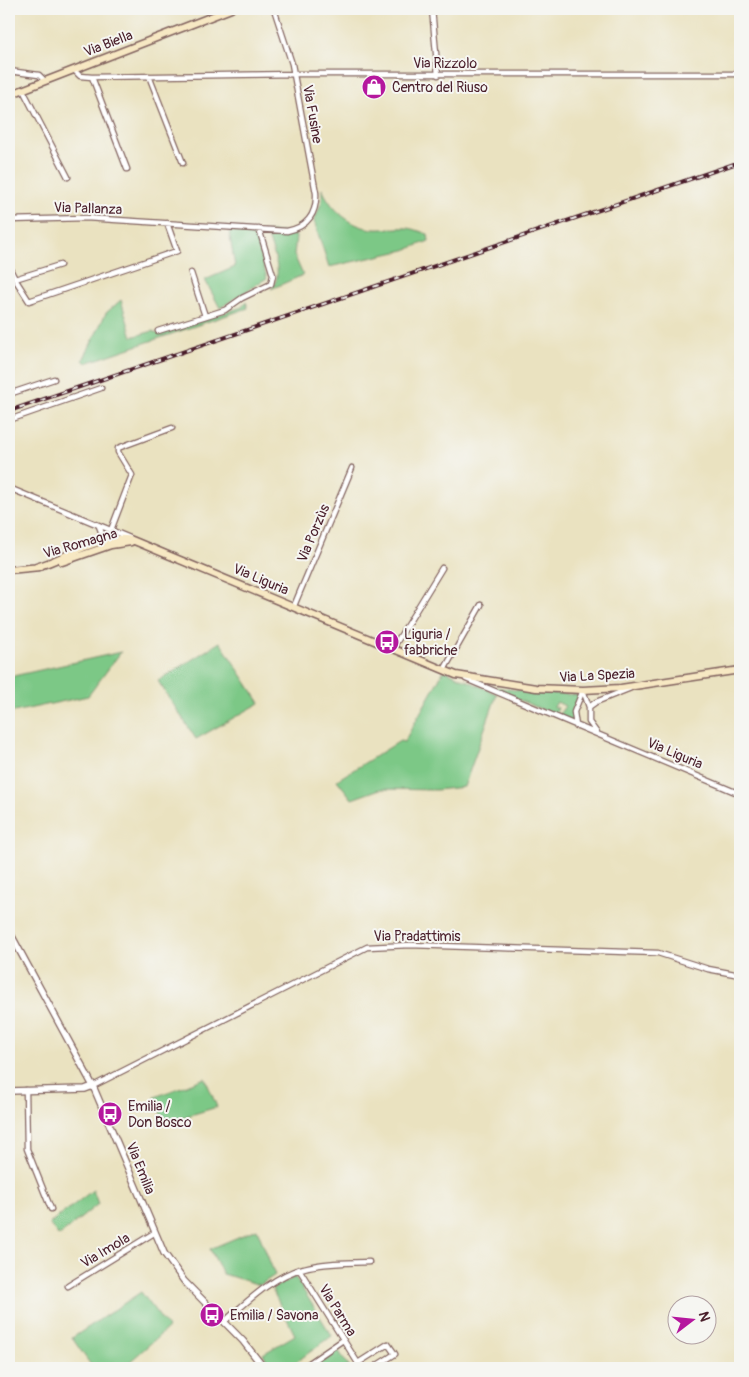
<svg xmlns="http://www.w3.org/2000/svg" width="749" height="1377" font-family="Pangolin,sans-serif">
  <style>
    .green { fill: #7cc886; stroke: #637458 }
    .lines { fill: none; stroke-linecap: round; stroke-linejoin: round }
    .minor-casing { stroke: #82635f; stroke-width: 7 }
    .tertiary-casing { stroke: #82635f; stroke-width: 8 }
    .secondary-casing { stroke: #82635f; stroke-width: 9 }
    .minor { stroke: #fff; stroke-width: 4.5 }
    .tertiary { stroke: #fff; stroke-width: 5.5 }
    .secondary { stroke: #f7e8c3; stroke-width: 6 }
    .rail-casing { stroke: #4a1f2b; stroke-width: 4 }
    .rail { stroke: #f6f6f2; stroke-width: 2; stroke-dasharray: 5.5; stroke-linecap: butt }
    .labels { text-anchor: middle; stroke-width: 4; stroke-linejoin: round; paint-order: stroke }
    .street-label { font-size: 14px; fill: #4a1f2b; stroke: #f6f6f2 }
    .poi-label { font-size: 14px; fill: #4a1f2b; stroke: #f6f6f2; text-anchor: start }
  </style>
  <rect width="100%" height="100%" fill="#f6f6f2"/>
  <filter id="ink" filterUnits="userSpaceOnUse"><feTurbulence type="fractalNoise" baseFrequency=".02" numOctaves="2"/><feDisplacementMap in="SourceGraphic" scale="10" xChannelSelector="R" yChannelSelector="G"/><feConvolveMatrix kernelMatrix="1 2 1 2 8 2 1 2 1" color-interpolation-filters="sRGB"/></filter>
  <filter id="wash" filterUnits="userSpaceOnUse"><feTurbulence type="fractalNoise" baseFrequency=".0096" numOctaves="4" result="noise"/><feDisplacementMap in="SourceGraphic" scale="20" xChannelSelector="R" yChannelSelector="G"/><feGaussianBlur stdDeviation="1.12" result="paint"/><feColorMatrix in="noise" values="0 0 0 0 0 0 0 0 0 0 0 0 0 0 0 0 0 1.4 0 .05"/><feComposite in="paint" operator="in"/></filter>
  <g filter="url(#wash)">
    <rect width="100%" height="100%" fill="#eae2c0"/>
    <path class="green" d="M322 188C329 206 347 224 367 228 380 231 393 227 406 228 413 228 421 232 428 234L429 241 405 250 329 267 314 221 322 201Z
      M229 231 254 232 267 278 220 308 205 280 235 267Z
      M266 232H294L296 237 294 255 303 275 271 289C285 273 272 251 266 232Z
      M121 300 132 337 153 331 158 334 242 307 246 302 248 308 86 363 83 360 106 313Z
      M220 642 260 703 196 739 158 681Z
      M121 652 88 696 9 713V677Z
      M444 670 497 694 464 787 436 790 380 789 352 799 337 780 400 741 404 742Z
      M486 686 531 692 579 695 573 708 572 722 558 716 565 706 557 702 554 707 558 708 555 715Z
      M205 1078 217 1107 164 1123 155 1097Z
      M93 1190 98 1204 59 1236 49 1224Z
      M257 1229 275 1275 260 1285 223 1274 210 1249Z
      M295 1277 332 1336 288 1368H272L263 1354 295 1335 272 1289Z
      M141 1292 168 1328 125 1366 127 1368H93L72 1338Z
      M338 1350 350 1368H313Z"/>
  </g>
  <g filter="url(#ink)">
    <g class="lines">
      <defs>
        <path id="minor" d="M432 9 438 75
          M74 70 80 76 92 77 294 74H740
          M9 71 39 75 45 81
          M149 76 183 163
          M92 77 127 169
          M23 90 68 177
          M9 220 86 218 287 231C308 227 317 213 316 193L292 64 274 9
          M9 267 15 279 60 265
          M191 273 205 316
          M15 279 29 301 177 251 167 223
          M158 331 225 310 242 298 271 284 273 275 259 229
          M9 394 54 379
          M9 420 101 388
          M9 488 130 538
          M99 526 105 542
          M111 530 132 475 118 452V448L172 428
          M294 606 352 468
          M393 648 442 568
          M444 670 481 605
          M466 679 740 794
          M583 690 589 707V722L597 733
          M589 707 596 702 631 688
          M576 726 574 712 583 690
          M93 1086 367 947 410 945 658 953 708 969 740 975
          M26 1090 27 1149 51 1209
          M299 1269 361 1368
          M68 1286 154 1233
          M225 1321C248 1301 273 1276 304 1268 325 1262 348 1263 369 1262
          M358 1363 388 1344 395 1354 373 1368
          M302 1368 343 1340"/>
        <path id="tertiary" d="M9 931 93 1086 164 1253 184 1281 243 1341 264 1368
          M9 1091 85 1089 93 1086"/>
        <path id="secondary" d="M9 95 231 9
          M62 562 111 545 131 542
          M36 567C66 559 99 533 132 540L456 675 536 688 583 690 621 688 740 670
          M9 570 40 567"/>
      </defs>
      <use href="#minor" class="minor-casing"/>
      <use href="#tertiary" class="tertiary-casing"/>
      <use href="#secondary" class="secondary-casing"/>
      <use href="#minor" class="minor"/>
      <use href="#tertiary" class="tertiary"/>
      <use href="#secondary" class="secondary"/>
      <defs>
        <path id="rail" d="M9 411 740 162"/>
      </defs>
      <use href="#rail" class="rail-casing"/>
      <use href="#rail" class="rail"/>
    </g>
  </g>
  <defs>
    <symbol id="shop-disc" viewBox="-11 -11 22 22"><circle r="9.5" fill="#b5179e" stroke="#f6f6f2"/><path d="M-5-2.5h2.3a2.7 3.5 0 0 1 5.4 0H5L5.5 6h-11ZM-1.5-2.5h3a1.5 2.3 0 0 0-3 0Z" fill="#fff"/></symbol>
    <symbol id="bus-disc" viewBox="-11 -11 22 22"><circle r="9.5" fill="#b5179e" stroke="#f6f6f2"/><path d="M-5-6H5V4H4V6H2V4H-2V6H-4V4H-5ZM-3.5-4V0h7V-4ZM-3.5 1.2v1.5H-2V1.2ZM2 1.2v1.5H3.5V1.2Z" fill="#fff"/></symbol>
  </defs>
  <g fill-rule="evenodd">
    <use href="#shop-disc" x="360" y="73" width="28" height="28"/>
    <use href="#bus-disc" x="373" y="628" width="28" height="28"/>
    <use href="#bus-disc" x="96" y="1100" width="28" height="28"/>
    <use href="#bus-disc" x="198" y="1301" width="28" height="28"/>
  </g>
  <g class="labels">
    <g class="street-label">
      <text transform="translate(108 43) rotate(-21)" y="5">Via Biella</text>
      <text x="445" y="68">Via Rizzolo</text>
      <text transform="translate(313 114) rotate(80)" y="5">Via Fusine</text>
      <text transform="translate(88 208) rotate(2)" y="5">Via Pallanza</text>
      <text transform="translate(313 533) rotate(-67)" y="5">Via Porzùs</text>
      <text transform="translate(80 543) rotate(-16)" y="5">Via Romagna</text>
      <text transform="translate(261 579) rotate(23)" y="5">Via Liguria</text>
      <text transform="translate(597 675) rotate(-3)" y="5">Via La Spezia</text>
      <text transform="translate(675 753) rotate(23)" y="5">Via Liguria</text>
      <text x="417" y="941">Via Pradattimis</text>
      <text transform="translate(141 1168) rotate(68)" y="5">Via Emilia</text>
      <text transform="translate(105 1250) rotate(-31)" y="5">Via Imola</text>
      <text transform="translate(338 1310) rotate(58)" y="5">Via Parma</text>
    </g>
    <g class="poi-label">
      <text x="392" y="92">Centro del Riuso</text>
      <text x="404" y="639">Liguria /<tspan x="404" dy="16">fabbriche</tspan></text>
      <text x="128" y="1111">Emilia /<tspan x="128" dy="16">Don Bosco</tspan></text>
      <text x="230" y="1320">Emilia / Savona</text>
    </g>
  </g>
  <rect width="749" height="1377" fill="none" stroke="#f6f6f2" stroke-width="30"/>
  <g transform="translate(692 1320) rotate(74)"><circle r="24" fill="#f6f6f2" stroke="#b1a0a2"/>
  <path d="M0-4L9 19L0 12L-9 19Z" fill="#b5179e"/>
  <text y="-8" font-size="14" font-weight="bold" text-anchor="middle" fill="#4a1f2b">N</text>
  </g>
</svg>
